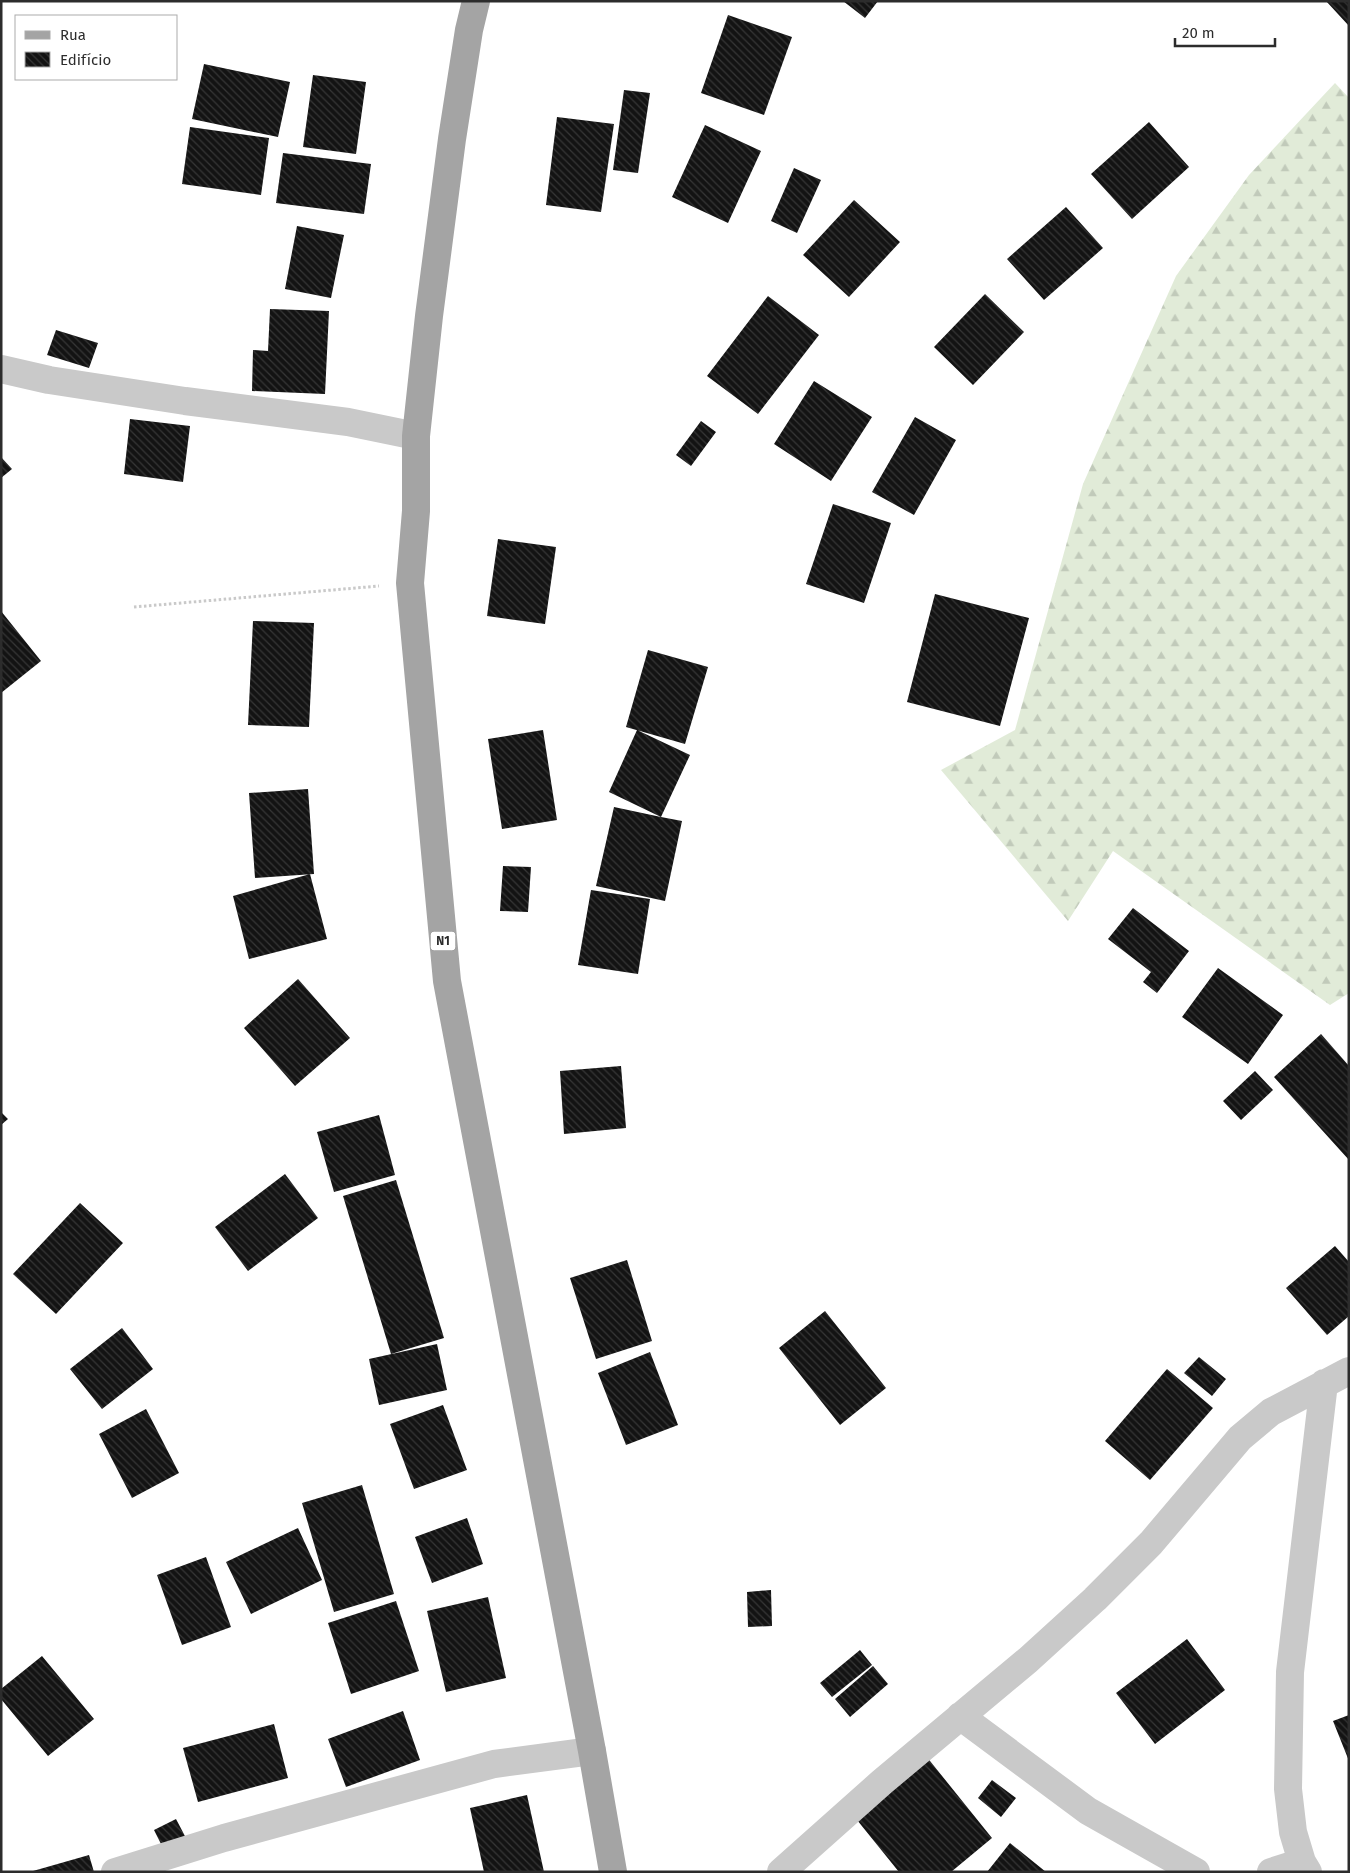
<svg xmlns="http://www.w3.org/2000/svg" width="1350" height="1873" font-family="'Fira Sans',sans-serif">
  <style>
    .forest { fill: url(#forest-firs) }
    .building { fill: url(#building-back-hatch) }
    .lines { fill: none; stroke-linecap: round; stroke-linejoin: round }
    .path { stroke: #c9c9c9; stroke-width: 3; stroke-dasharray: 2.5 2.5; stroke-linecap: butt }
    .street { stroke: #c9c9c9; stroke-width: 28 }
    .primary { stroke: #a4a4a4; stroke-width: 28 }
    .labels { text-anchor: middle; stroke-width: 5; stroke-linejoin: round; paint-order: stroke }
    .shield { fill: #fff; stroke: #6b6b6b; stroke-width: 1 }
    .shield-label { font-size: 12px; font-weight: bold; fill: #2c2c2c }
  </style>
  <defs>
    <pattern id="forest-firs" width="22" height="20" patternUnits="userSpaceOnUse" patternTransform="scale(1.25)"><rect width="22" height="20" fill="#e1ebd8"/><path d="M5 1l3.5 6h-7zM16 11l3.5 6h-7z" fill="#c1caba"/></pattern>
    <pattern id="building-back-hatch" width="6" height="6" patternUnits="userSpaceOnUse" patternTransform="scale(1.25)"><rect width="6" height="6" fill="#131313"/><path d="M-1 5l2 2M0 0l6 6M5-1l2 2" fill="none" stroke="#363636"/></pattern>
  </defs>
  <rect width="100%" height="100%" fill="#fff"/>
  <path class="forest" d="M1335 83 1349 98V993L1330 1005 1113 851 1068 921 941 770 1015 730 1083 484 1176 276 1249 175Z"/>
  <path class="building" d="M843 1H878L865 18Z
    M1326 1H1349V26Z
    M728 15 792 37 764 115 701 93Z
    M204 64 290 82 278 137 192 119Z
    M313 75 366 82 356 154 303 147Z
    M624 90 650 93 638 173 613 170Z
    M557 117 614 124 601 212 546 205Z
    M1149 122 1189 167 1132 219 1091 174Z
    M705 125 761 151 728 223 672 197Z
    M190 127 269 138 261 195 182 184Z
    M283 153 371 164 364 214 276 203Z
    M794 168 821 180 797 233 771 221Z
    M854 200 900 242 849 297 803 255Z
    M1066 207 1103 248 1044 300 1007 259Z
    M297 226 344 235 331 298 285 289Z
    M985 294 1024 332 973 385 934 347Z
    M768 296 819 335 758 414 707 376Z
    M270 309 329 311 325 394 252 391 253 350 268 351Z
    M56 330 98 343 89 368 47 355Z
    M814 381 872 417 831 481 774 444Z
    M915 417 956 440 914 515 872 492Z
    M130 419 190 426 183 482 124 474Z
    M701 421 716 432 691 466 676 455Z
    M1 457 12 469 1 478Z
    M833 504 891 523 864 603 806 584Z
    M498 539 556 547 545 624 487 616Z
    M935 594 1029 618 1000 726 907 702Z
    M1 611 41 661 1 693Z
    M253 621 314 623 309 727 248 725Z
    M648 650 708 667 685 744 626 727Z
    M543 730 557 820 502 829 488 739Z
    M637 730 690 755 661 817 682 821 665 901 596 886 614 807 661 817 609 792Z
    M308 789 314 874 255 878 249 793Z
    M503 866 531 867 528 912 500 911Z
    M310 874 327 939 249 959 233 896Z
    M591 890 650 899 638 974 578 965Z
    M1133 908 1189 951 1157 993 1143 982 1151 972 1108 939Z
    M1218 968 1283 1015 1248 1064 1182 1017Z
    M298 979 350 1038 295 1086 244 1028Z
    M1321 1034 1349 1066V1160L1274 1077Z
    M621 1066 626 1128 564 1134 560 1071Z
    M1255 1071 1273 1090 1241 1120 1223 1101Z
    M1 1112 8 1119 1 1125Z
    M379 1115 395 1175 334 1192 317 1132Z
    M285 1174 318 1218 248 1271 215 1227Z
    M396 1180 444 1338 391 1354 343 1196Z
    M80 1203 123 1243 56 1314 13 1274Z
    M1335 1246 1349 1262V1316L1327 1335 1286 1288Z
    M627 1260 652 1341 596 1359 570 1278Z
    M825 1311 886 1388 840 1425 779 1348Z
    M122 1328 153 1369 102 1409 70 1369Z
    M437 1344 447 1390 379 1405 369 1359Z
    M650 1352 678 1425 626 1445 598 1373Z
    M1199 1357 1226 1379 1212 1396 1184 1373Z
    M1167 1369 1213 1408 1150 1480 1105 1441Z
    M443 1405 467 1470 414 1489 390 1424Z
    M146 1409 179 1473 132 1498 99 1434Z
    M362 1485 394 1594 334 1612 302 1503Z
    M467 1518 483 1564 432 1583 415 1537Z
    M298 1528 322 1580 251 1614 226 1562Z
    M206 1557 231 1627 182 1645 157 1575Z
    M771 1590 772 1626 748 1627 747 1592Z
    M488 1597 506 1678 446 1692 427 1611Z
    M396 1601 419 1671 351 1694 328 1623Z
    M1187 1639 1225 1690 1155 1744 1116 1693Z
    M860 1650 872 1665 832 1697 820 1683Z
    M42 1656 94 1719 48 1756 1 1699V1689Z
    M873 1666 888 1684 850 1717 835 1699Z
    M403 1711 420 1760 346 1787 328 1739Z
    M1349 1715V1761L1333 1721Z
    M274 1724 288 1778 198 1802 183 1748Z
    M926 1756 992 1838 951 1872H899L853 1815Z
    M992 1780 1016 1798 1001 1817 978 1798Z
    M527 1795 544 1872H484L470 1808Z
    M176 1819 186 1838 164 1850 154 1830Z
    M1010 1843 1046 1872H987Z
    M89 1855 94 1872H33V1871Z"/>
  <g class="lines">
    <path class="path" d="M134 607 379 586"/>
    <path class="street" d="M1 369 49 380 185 401 348 422 416 436
      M960 1716 1088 1811 1196 1872
      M115 1872 224 1838 494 1764 592 1751
      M781 1872 882 1782 1028 1660 1095 1599 1151 1543 1240 1438 1271 1412 1349 1371
      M1271 1872 1302 1862
      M1308 1872 1302 1862 1293 1832 1288 1789 1290 1672 1324 1383"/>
    <path class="primary" d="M476 1 469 30 452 139 429 316 416 436V511L410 583 447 981 592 1751 613 1872"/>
  </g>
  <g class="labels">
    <rect class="shield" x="430.5" y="931.5" width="25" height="19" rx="4"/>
    <g class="shield-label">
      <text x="443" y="945">N1</text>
    </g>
  </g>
  <rect width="1350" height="1873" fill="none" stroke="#2c2c2c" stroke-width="5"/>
  <rect x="15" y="15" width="162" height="65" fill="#ffffff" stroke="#ababab"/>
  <rect x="25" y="31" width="25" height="8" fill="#a4a4a4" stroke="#ababab"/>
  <text x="60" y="40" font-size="15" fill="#2c2c2c">Rua</text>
  <rect x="25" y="52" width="25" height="15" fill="url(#building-back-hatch)" stroke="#ababab"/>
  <text x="60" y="65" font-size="15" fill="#2c2c2c">Edifício</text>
  <path d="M1175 38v8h100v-8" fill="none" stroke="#2c2c2c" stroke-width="2.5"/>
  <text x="1182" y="38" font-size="15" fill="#2c2c2c" stroke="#ffffff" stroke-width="4" paint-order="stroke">20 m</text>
</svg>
